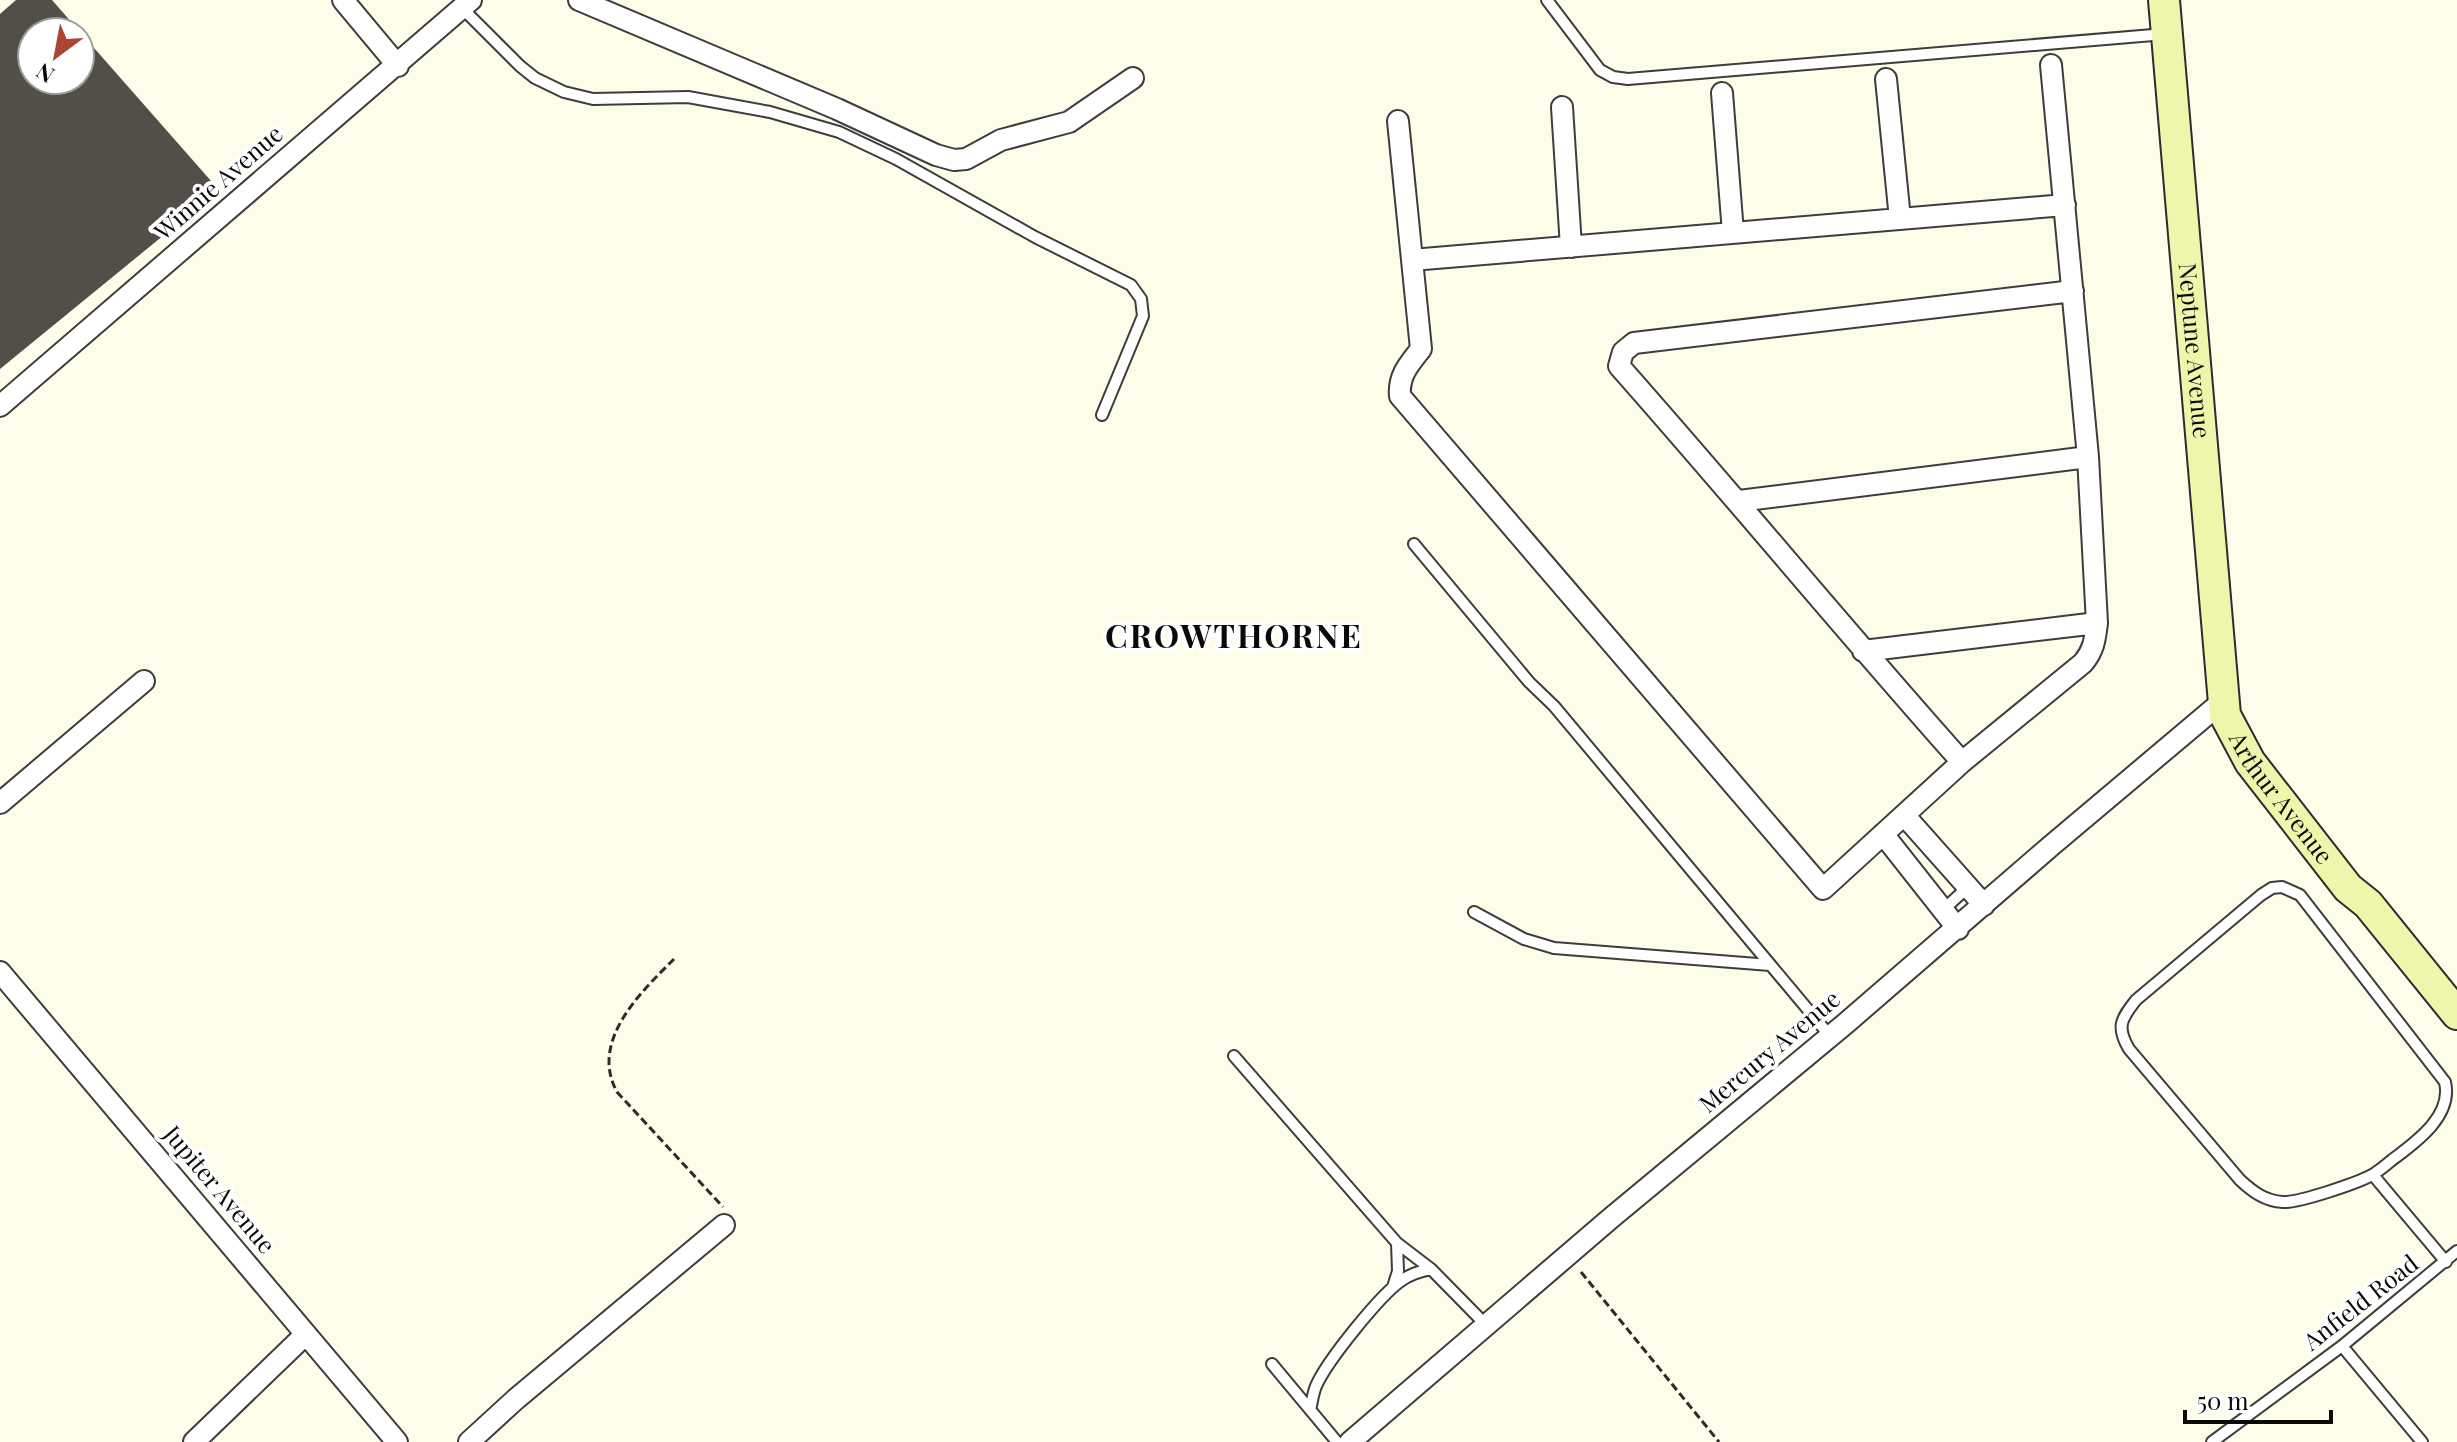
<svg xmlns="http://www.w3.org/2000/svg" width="2457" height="1442" font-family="'Playfair Display',serif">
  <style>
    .building { fill: #524e48 }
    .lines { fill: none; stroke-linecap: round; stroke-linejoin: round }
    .lane-casing { stroke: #3d3d3d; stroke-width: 14 }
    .street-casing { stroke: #3d3d3d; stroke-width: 24 }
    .secondary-casing { stroke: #2c2c2c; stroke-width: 34 }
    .path { stroke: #2c2c2c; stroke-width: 3; stroke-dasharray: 8 4; stroke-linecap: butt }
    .lane { stroke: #fff; stroke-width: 10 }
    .street { stroke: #fff; stroke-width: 20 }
    .secondary { stroke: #eff6ac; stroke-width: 30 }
    .labels { text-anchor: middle; stroke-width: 8; stroke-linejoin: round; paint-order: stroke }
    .street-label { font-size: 24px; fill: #0a0a0a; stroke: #fff }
    .district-label { font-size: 32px; font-weight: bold; letter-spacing: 2px; fill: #0a0a0a; stroke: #fff }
  </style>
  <rect width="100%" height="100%" fill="#fdfdea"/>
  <path class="building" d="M16 0H52L80 32H32V80H80V32L219 190 0 369V14Z"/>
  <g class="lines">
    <defs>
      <path id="lane" d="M1547 0 1600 70 1613 77 1628 79 2165 34
        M462 8 520 66 535 78 564 92 593 99 688 97 770 112 839 132 896 159 1035 237 1131 285 1141 299 1143 316 1102 415
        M1414 544 1529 682 1554 706 1830 1036
        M2282 887 2300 895 2445 1082C2453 1116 2416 1142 2392 1160 2386 1165 2379 1171 2372 1175 2357 1183 2299 1203 2283 1202 2265 1201 2253 1192 2240 1180L2129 1049C2116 1027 2121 1019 2136 1000L2261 895 2272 888Z
        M1943 910 1968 887
        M1474 912 1524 939 1554 948 1770 965
        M1234 1056 1397 1243 1431 1269 1486 1325
        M2373 1175 2446 1262
        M1393 1287 1398 1271 1397 1243
        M2342 1346 2422 1442
        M1272 1364 1337 1442
        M1310 1410C1312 1402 1313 1393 1316 1386 1327 1361 1380 1295 1402 1280 1411 1274 1420 1271 1431 1269
        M2212 1442 2342 1346 2457 1251"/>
      <path id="street" d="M343 0 398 66
        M579 0 837 109 936 155 954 160 966 159 1001 140 1069 122 1133 78
        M1886 79 1900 219
        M1722 93 1733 233
        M1562 107 1571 247
        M1398 121 1421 349C1409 364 1398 376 1400 396L1823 889 1962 762 2083 663C2094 650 2095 639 2097 623L2088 457 2051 65
        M1412 260 2065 205
        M0 406 471 0
        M1739 501 2088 457
        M1863 651 2097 623
        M1962 762C1846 632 1735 497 1619 366L1623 352 1634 343 2073 291
        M0 803 144 681
        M1904 815 1984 905
        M1883 834 1958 929
        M0 972 397 1442
        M194 1442 306 1334
        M469 1442 516 1399 724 1225
        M1350 1442 1611 1218 1845 1024 2052 845 2223 701"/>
      <g id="secondary">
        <path id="s1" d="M2164 0 2225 715 2250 762 2348 888 2368 904 2457 1014"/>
      </g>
    </defs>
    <use href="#lane" class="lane-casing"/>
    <use href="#street" class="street-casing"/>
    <use href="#secondary" class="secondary-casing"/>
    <path class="path" d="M674 959C641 992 589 1041 617 1092L723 1207
      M1581 1272 1719 1442"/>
    <use href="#lane" class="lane"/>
    <use href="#street" class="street"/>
    <use href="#secondary" class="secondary"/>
  </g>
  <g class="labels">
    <g class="street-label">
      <text transform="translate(219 183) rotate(-41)" y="8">Winnie Avenue</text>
      <text dy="8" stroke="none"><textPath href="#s1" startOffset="352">Neptune Avenue</textPath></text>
      <text dy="8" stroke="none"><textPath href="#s1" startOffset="818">Arthur Avenue</textPath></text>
      <text transform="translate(1770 1052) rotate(-40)" y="8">Mercury Avenue</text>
      <text transform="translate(219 1190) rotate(50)" y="8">Jupiter Avenue</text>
      <text transform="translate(2361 1303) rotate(-38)" y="8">Anfield Road</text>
    </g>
    <g class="district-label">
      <text x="1234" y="648">CROWTHORNE</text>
    </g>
  </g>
  <g transform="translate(56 56) rotate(212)"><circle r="38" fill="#ffffff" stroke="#9d9d9d" stroke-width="2"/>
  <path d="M0-6L14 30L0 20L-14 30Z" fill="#aa4632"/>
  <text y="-12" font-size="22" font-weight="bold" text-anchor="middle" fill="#0a0a0a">N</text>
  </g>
  <path d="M2185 1410v12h146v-12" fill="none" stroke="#0a0a0a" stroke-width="4"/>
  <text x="2197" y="1410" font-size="24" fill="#0a0a0a" stroke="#ffffff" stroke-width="6" paint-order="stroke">50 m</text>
</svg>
